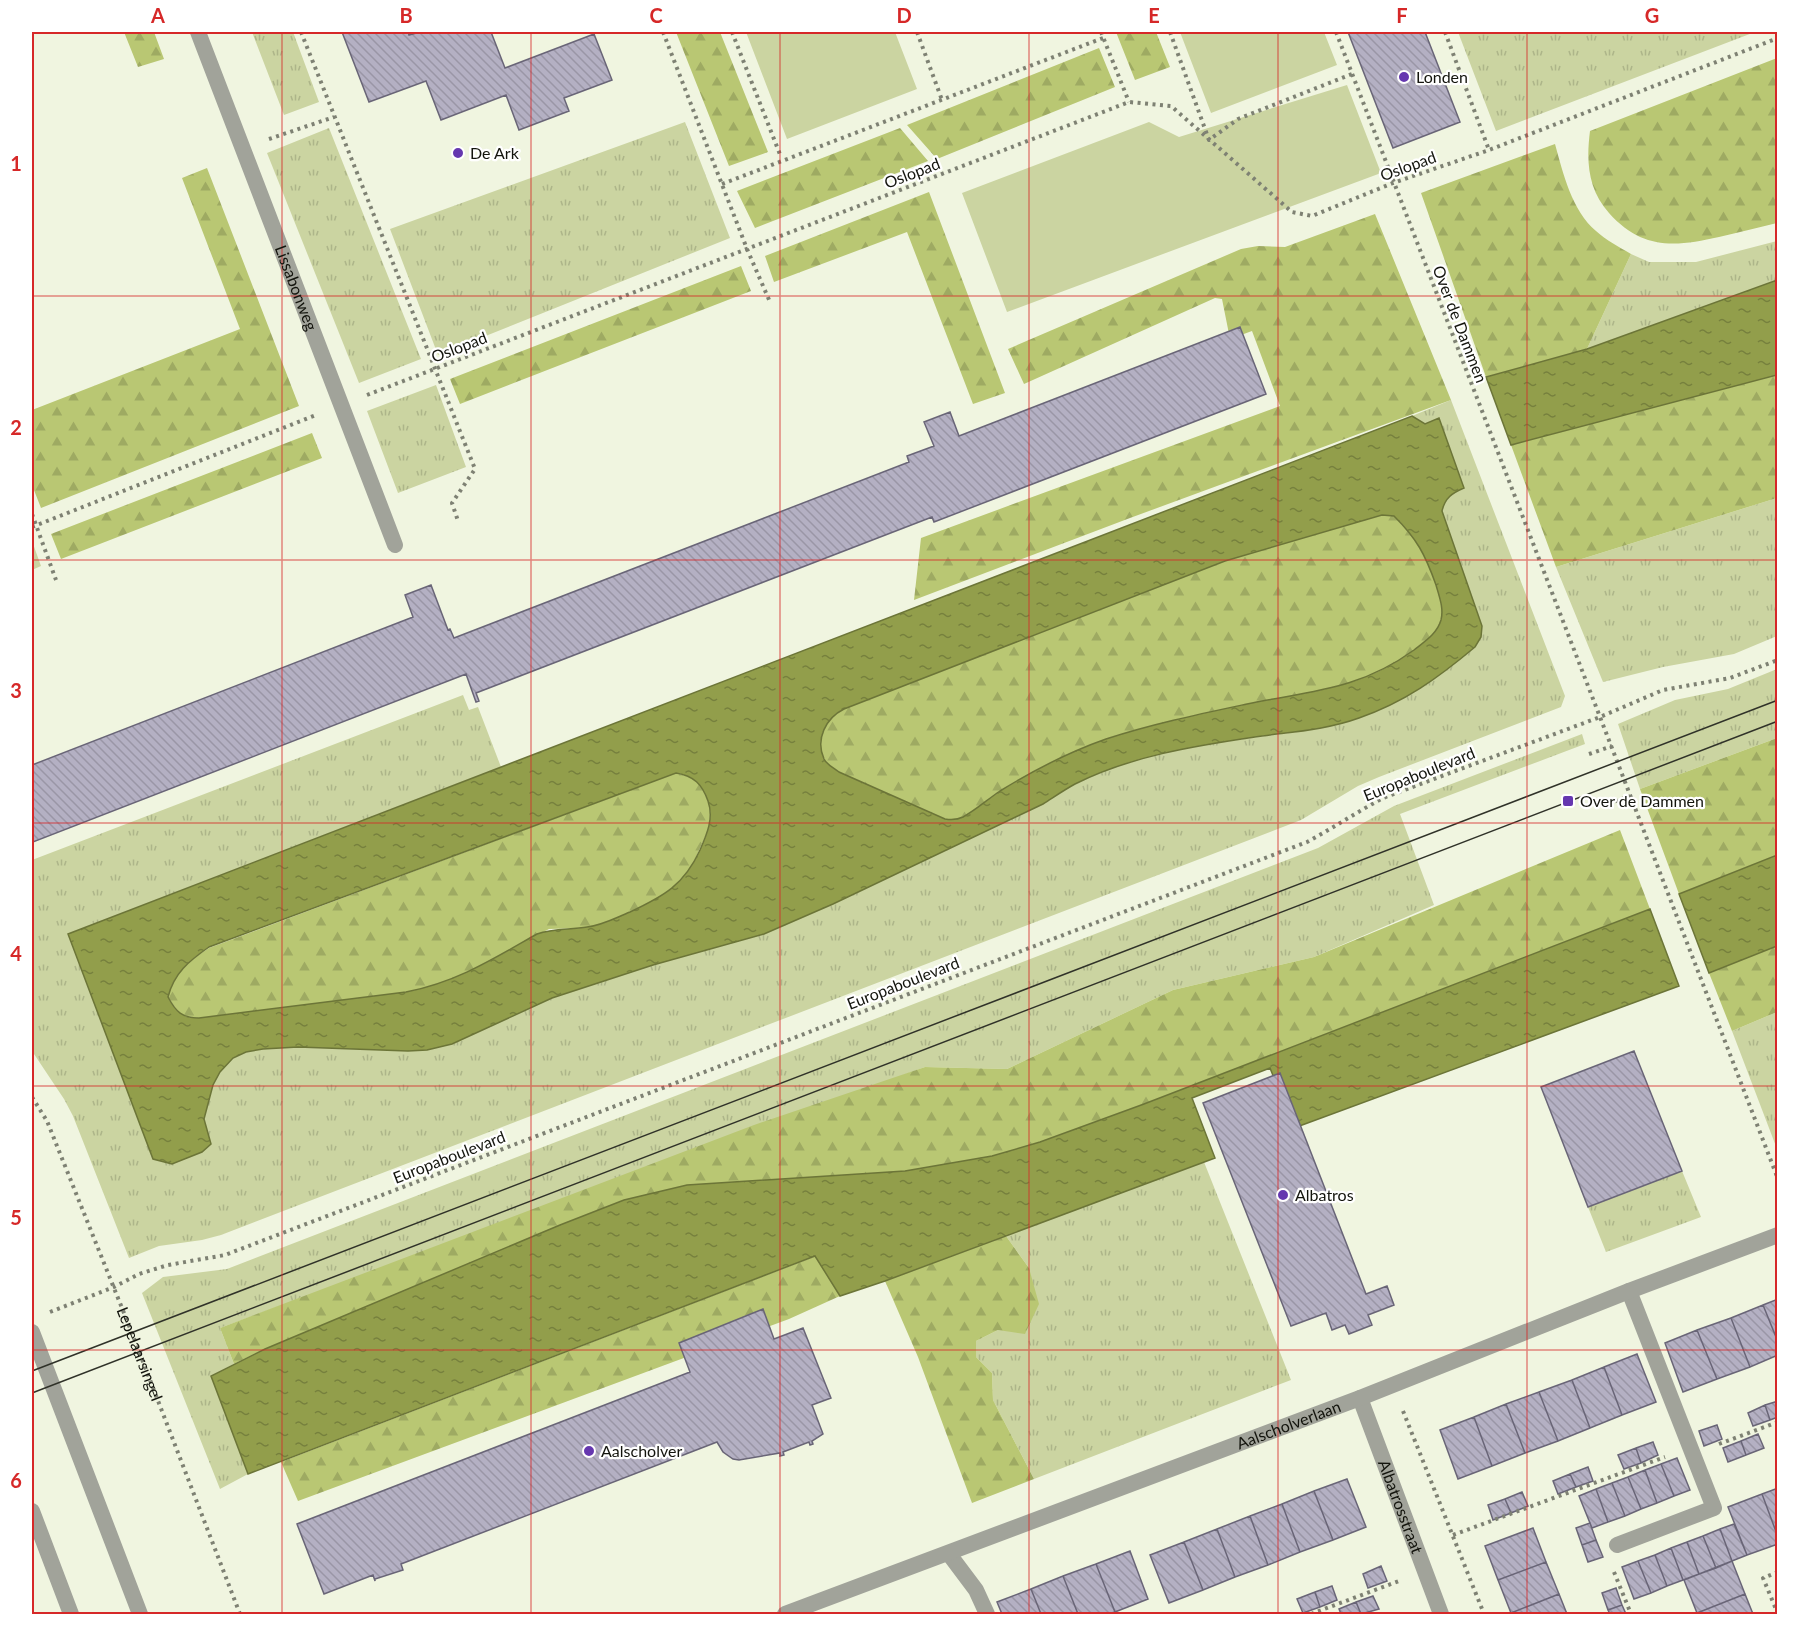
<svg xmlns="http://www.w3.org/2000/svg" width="1809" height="1646" font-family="Lato,sans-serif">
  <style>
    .grass { fill: url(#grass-tufts) }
    .forest { fill: url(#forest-firs) }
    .park { fill: #cbd4a1 }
    .water { fill: url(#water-ripples); stroke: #6c7538; stroke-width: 1.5; fill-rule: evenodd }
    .building { fill: url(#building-back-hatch); stroke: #696577; stroke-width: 1.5 }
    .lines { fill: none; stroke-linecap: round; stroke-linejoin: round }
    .path { stroke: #7e8173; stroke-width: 4; stroke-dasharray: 3 4.5; stroke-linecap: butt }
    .service { stroke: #a1a39a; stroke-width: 16 }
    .minor { stroke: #a1a39a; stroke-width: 16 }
    .tertiary { stroke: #a1a39a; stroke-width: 16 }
    .tram { stroke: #303229; stroke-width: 1.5 }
    .grid { fill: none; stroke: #d62828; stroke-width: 1.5; stroke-opacity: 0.55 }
    .poi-dot { fill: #6537af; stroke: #fff; stroke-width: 2 }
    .labels { text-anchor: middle; stroke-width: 4.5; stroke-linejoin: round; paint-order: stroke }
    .poi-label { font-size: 16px; fill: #13140d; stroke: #fff; text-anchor: start }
    .street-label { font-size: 16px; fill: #13140d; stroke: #fff }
    .neatline { fill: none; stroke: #d62828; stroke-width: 2 }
    .grid-label { font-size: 20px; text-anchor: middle; font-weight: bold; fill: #d62828 }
  </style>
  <defs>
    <pattern id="grass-tufts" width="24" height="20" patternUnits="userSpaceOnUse" patternTransform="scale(1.5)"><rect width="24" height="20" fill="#cbd4a1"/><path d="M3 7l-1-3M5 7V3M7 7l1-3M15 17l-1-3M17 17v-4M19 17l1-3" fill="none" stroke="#adb589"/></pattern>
    <pattern id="forest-firs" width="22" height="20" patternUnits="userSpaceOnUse" patternTransform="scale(1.5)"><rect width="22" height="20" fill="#b9c773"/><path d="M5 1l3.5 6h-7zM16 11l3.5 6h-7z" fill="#9eaa62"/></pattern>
    <pattern id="water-ripples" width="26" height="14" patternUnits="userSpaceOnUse" patternTransform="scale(1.5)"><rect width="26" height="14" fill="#929e4b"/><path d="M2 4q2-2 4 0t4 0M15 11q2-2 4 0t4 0" fill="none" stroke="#76803d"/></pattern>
    <pattern id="building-back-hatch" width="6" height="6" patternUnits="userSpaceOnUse" patternTransform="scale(1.5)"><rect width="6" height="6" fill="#b4b0c3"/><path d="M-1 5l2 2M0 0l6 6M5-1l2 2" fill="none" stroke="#9a96a6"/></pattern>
  </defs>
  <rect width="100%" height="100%" fill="#f0f5e0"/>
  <path class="grass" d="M252 32H293L319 102 284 115Z
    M1458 32H1755L1496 131Z
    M685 122 730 238 438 355 390 229Z
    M329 128 421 359 359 383 267 153Z
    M1777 241V280L1587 349 1631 254 1649 262H1696Z
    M436 385 466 467 398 493 367 411Z
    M1451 400 1565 696 1561 707 1379 777 1358 786 1301 820 221 1235 202 1240 159 1246 129 1258 73 1116 64 1099 32 1051V860L463 695 469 710 478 707 501 767 68 934 204 1119 213 1085 220 1072 233 1058 246 1052 263 1049 298 1047 408 1051 452 1044 552 998 653 965 764 934 833 904 1043 804C1054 797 1064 790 1075 784 1129 757 1191 746 1251 738 1287 733 1325 730 1359 718 1405 702 1438 678 1475 647L1480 637 1482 626 1442 511C1445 497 1452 493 1464 488L1439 419 1425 424 1412 416Z
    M1777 498V636L1734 654 1663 667 1603 682 1556 567Z
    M32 541 41 566 32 570Z
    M1777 669V738L1640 789 1618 724 1675 700 1728 689Z
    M1582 734 1585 744 1400 814 1434 905 1314 957 1173 990 1007 1069 925 1067 220 1328 234 1364 211 1376 248 1474 220 1489 142 1293 163 1277 227 1269 1318 848 1394 806Z
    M1777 1012V1149L1732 1031Z
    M1204 1162 1291 1380 1034 1479 993 1400 992 1373 976 1357V1341L998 1330 1029 1268 1006 1236Z
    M1682 1171 1701 1217 1606 1252 1588 1207Z"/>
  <path class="forest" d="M124 32H154L164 59 138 67Z
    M676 32H720L768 152 729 166Z
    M1116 32H1156L1170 67 1135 80Z
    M1099 48 1115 87 937 159 907 125Z
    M1777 58V223C1758 228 1739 232 1719 237 1675 247 1642 250 1609 213 1588 189 1586 162 1590 131Z
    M900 128 928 161 755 228 737 191Z
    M1555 144C1563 173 1572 211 1596 231 1606 240 1619 247 1631 254L1587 349 1486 377 1421 193Z
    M207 168 299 406 41 508 32 485V410L240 329 182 178Z
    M929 192 1005 393 973 404 907 232 774 282 765 256Z
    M1375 214 1451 400 1130 518 914 600 921 538 1280 406 1252 331 1230 339 1222 299 1215 298 1024 384 1008 349 1241 249 1258 246 1285 247Z
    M741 266 751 291 460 404 450 379Z
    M1777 375V498L1556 567 1511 445Z
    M312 433 322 458 61 559 51 534Z
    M1382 515 1394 516C1417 539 1425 554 1436 585 1439 596 1444 608 1441 620 1437 634 1424 642 1414 650 1359 690 1310 691 1247 704 1200 714 1152 724 1106 739 1069 752 1034 770 1000 791 988 799 976 810 963 817 957 820 951 820 945 819L839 772C834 768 827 765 824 759 815 739 826 718 844 709L1225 561Z
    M1777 738V855L1679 894 1640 789Z
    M676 773 693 778 700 784 709 803 710 813 709 828 692 866 679 883 661 897 602 925 583 928 549 929 453 980 430 988 406 992 199 1018 180 1015 168 997C174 973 189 961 209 948Z
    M1620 830 1650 909 1144 1104 1040 1142 992 1156 905 1171 687 1185 624 1201 265 1349 234 1364 220 1328 754 1125 925 1067 1007 1069 1173 990 1314 957Z
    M1777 946V1012L1732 1031 1709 973Z
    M1006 1236 1029 1268 1039 1304 1025 1334 998 1330 976 1341V1357L992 1373 993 1400 1034 1479 972 1503 918 1357 885 1281Z
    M816 1256 840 1296 789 1319 298 1501 281 1462Z"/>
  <path class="park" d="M746 32H895L917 89 787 139Z
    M1180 32H1324L1337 65 1211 113Z
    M1347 85 1381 173 1007 312 962 193 1149 122 1179 137Z"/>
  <path class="water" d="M1777 280V375L1511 445 1486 377 1587 349Z
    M1412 416 1425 424 1439 418 1464 488C1452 493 1445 498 1442 511L1482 626 1481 637 1475 647C1438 678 1405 702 1359 718 1326 730 1290 732 1255 737 1194 746 1131 756 1075 784 1064 790 1054 797 1043 804L833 904 764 934 653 965 552 998 452 1044 427 1050 408 1051 298 1047 263 1049 246 1052 233 1058 220 1072 213 1085 204 1119 211 1144 202 1152 172 1164 153 1159 68 934ZM1382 515 1394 516C1417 539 1425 554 1436 585 1439 596 1444 608 1441 620 1437 634 1424 642 1414 650 1359 690 1310 691 1247 704 1200 714 1152 724 1106 739 1069 752 1034 770 1000 791 988 799 976 810 963 817 957 820 951 820 945 819L839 772C834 768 827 765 824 759 815 739 826 718 844 709L1225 561ZM676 773C694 776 702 784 708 801 714 818 707 834 700 850 684 885 664 896 630 912 615 918 603 925 587 927 570 930 554 928 537 934 493 959 457 982 406 992L199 1018C182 1018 176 1012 168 997 174 973 189 961 209 947Z
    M1777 855V946L1709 973 1679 894Z
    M1650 909 1679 986 1294 1128 1270 1068 1192 1098 1215 1158 885 1281 840 1296 815 1256 248 1474 211 1376 265 1349 560 1225 624 1200 687 1185 905 1171 992 1156 1040 1142 1144 1104Z"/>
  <path class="building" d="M342 32H408L409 35 420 32H491L505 68 594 34 612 80 564 98 569 111 519 130 506 95 441 120 426 81 369 102Z
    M1348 32H1425L1460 122 1393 148Z
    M1240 327 1266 394 934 522 932 517 476 693 479 701 476 702 466 674 33 842 32 765 413 617 405 595 431 585 448 630 450 629 454 638 909 462 907 456 934 446 924 422 950 412 959 436Z
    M1634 1051 1682 1171 1588 1207 1541 1087Z
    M1280 1073 1366 1294 1387 1286 1394 1305 1368 1315 1372 1325 1349 1334 1345 1325 1332 1330 1326 1313 1291 1326 1203 1103Z
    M1778 1299V1342L1763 1305Z
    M1763 1305 1778 1342V1355L1750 1367 1731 1318Z
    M763 1309 774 1339 803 1328 831 1398 812 1405 823 1434 812 1441 813 1444 810 1445 809 1442 783 1452 784 1455 780 1456V1453L739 1460 733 1459 723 1452 717 1442 401 1564 403 1570 375 1579V1581L373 1575 324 1594 297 1524 690 1372 679 1343Z
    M1731 1318 1750 1367 1717 1379 1697 1330Z
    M1697 1330 1717 1379 1683 1392 1665 1343Z
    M1637 1354 1656 1402 1622 1415 1604 1367Z
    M1604 1367 1622 1415 1590 1428 1572 1380Z
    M1572 1380 1590 1428 1558 1441 1539 1392Z
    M1539 1392 1558 1441 1525 1453 1506 1404Z
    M1778 1401V1417L1770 1420 1765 1405Z
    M1506 1404 1525 1453 1492 1466 1474 1417Z
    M1765 1405 1770 1420 1753 1426 1748 1413Z
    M1474 1417 1492 1466 1458 1479 1440 1430Z
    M1717 1425 1722 1439 1704 1446 1699 1431Z
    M1758 1434 1764 1448 1746 1455 1741 1441Z
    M1741 1441 1746 1455 1728 1462 1723 1448Z
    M1653 1442 1658 1455 1641 1463 1636 1448Z
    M1636 1448 1641 1463 1624 1469 1618 1455Z
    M1677 1458 1690 1490 1674 1496 1661 1464Z
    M1661 1464 1674 1496 1657 1503 1645 1470Z
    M1588 1467 1593 1481 1576 1487 1570 1474Z
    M1645 1470 1657 1503 1641 1509 1628 1477Z
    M1570 1474 1576 1487 1558 1494 1553 1481Z
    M1628 1477 1641 1509 1625 1516 1612 1483Z
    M1347 1479 1366 1527 1333 1540 1314 1491Z
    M1612 1483 1625 1516 1608 1522 1596 1489Z
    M1778 1488V1537L1762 1494Z
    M1596 1489 1608 1522 1592 1528 1579 1496Z
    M1314 1491 1333 1540 1300 1552 1282 1504Z
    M1522 1492 1528 1506 1511 1513 1505 1499Z
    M1762 1494 1778 1537V1544L1747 1555 1728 1507Z
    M1505 1499 1511 1513 1493 1520 1488 1505Z
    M1282 1504 1300 1552 1268 1565 1250 1516Z
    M1250 1516 1268 1565 1235 1577 1217 1529Z
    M1590 1523 1596 1540 1582 1545 1576 1528Z
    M1734 1524 1747 1555 1732 1561 1720 1529Z
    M1533 1528 1546 1562 1498 1580 1485 1546Z
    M1217 1529 1235 1577 1203 1590 1184 1542Z
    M1720 1529 1732 1561 1716 1568 1703 1536Z
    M1703 1536 1716 1568 1699 1574 1687 1542Z
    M1596 1540 1603 1557 1588 1562 1582 1545Z
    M1184 1542 1203 1590 1169 1603 1150 1555Z
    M1687 1542 1699 1574 1683 1580 1671 1548Z
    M1671 1548 1683 1580 1667 1586 1655 1555Z
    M1130 1551 1148 1599 1115 1612 1096 1564Z
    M1655 1555 1667 1586 1651 1593 1638 1561Z
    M1638 1561 1651 1593 1634 1599 1622 1567Z
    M1732 1561 1745 1594 1697 1613 1684 1580Z
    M1546 1562 1559 1594 1511 1613 1498 1580Z
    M1096 1564 1115 1612 1108 1614H1078L1063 1576Z
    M1381 1566 1387 1581 1368 1588 1363 1574Z
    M1063 1576 1078 1614H1041L1031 1589Z
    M1332 1586 1337 1600 1320 1607 1315 1592Z
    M1616 1588 1622 1605 1608 1610 1602 1593Z
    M1031 1589 1041 1614H1002L997 1602Z
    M1315 1592 1320 1607 1303 1613 1297 1599Z
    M1559 1594 1567 1614H1511V1613Z
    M1745 1594 1753 1614H1697V1613Z
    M1373 1596 1379 1609 1361 1614 1356 1602Z
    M1356 1602 1361 1614H1341L1339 1609Z
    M1622 1605 1626 1614H1610L1608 1610Z"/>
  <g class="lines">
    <g class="path">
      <path d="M301 32 475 469 452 503 458 521"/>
      <path d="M663 32 747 249 770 302"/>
      <path d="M732 32 781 157"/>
      <path d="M917 32 942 100"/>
      <path d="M1101 32 1129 102"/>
      <path d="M1170 32 1209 140 1238 119 1352 74"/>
      <path d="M1336 32 1778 1179"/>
      <path d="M1445 32 1489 150"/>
      <path d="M269 139 334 117"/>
      <path d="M722 184 1103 38"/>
      <path d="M367 395 1129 102 1171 106 1292 212 1312 216 1393 183 1489 150 1778 38"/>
      <path d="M32 514 56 580"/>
      <path d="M32 527 316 415"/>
      <path d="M1589 754 1612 746"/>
      <path d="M1608 804 1630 796"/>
      <path id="s1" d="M32 1097 47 1121 132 1333 240 1614"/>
      <path d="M50 1312 114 1287 139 1274 168 1265 225 1255 1307 842C1333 828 1357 812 1383 798L1600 717 1663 690 1730 678 1778 660"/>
      <path d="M1403 1411 1484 1614"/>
      <path d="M1719 1444 1778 1422"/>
      <path d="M1453 1535 1665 1457"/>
      <path d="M1614 1572 1631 1614"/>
      <path d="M1778 1572 1763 1578 1778 1614"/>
      <path d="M1311 1614 1399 1581"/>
    </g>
    <path class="service" d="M1617 1545 1714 1508 1629 1291
      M949 1554 976 1590 987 1614"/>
    <g class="minor">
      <path id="s2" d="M198 32 395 545"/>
      <path id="s3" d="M1360 1398 1441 1614"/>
      <path id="s4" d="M785 1614 1360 1398 1629 1291 1778 1235"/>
    </g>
    <path class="tertiary" d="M32 1332 140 1614
      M32 1511 71 1614"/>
    <path class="tram" d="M32 1371 1778 700
      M32 1393 1778 721"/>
  </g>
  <path class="grid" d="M282 32V1614M531 32V1614M780 32V1614M1029 32V1614M1278 32V1614M1527 32V1614M32 296H1778M32 560H1778M32 823H1778M32 1086H1778M32 1350H1778"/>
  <g class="poi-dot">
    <circle cx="1404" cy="77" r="6"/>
    <circle cx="458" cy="153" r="6"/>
    <rect x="1562" y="795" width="12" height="12" rx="3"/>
    <circle cx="1283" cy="1195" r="6"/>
    <circle cx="589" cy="1451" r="6"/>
  </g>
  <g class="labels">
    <g class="poi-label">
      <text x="1416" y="83">Londen</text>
      <text x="470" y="159">De Ark</text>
      <text x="1580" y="807">Over de Dammen</text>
      <text x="1295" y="1201">Albatros</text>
      <text x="601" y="1457">Aalscholver</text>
    </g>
    <g class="street-label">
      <text transform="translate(1408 166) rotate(-20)" y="6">Oslopad</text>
      <text transform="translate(912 173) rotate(-21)" y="6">Oslopad</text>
      <text dy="6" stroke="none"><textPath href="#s2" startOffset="274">Lissabonweg</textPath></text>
      <text transform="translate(1460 324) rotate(69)" y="6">Over de Dammen</text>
      <text transform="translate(459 347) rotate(-21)" y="6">Oslopad</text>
      <text transform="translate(1419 774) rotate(-22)" y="6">Europaboulevard</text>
      <text transform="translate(903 983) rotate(-21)" y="6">Europaboulevard</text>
      <text transform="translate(449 1157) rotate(-21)" y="6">Europaboulevard</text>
      <text dy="6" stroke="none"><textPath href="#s1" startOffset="279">Lepelaarsingel</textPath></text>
      <text dy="6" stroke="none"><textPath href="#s4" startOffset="538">Aalscholverlaan</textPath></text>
      <text dy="6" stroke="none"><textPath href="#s3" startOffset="116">Albatrosstraat</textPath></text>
    </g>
  </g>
  <rect width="1809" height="1646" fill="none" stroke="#ffffff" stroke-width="66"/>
  <rect x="33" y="33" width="1743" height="1580" class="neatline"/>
  <g class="grid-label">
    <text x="158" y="23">A</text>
    <text x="406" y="23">B</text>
    <text x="656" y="23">C</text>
    <text x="904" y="23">D</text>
    <text x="1154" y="23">E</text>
    <text x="1402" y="23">F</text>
    <text x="1652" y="23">G</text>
    <text x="16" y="171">1</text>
    <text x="16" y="435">2</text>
    <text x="16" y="698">3</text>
    <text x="16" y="961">4</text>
    <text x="16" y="1225">5</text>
    <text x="16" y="1488">6</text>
  </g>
</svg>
